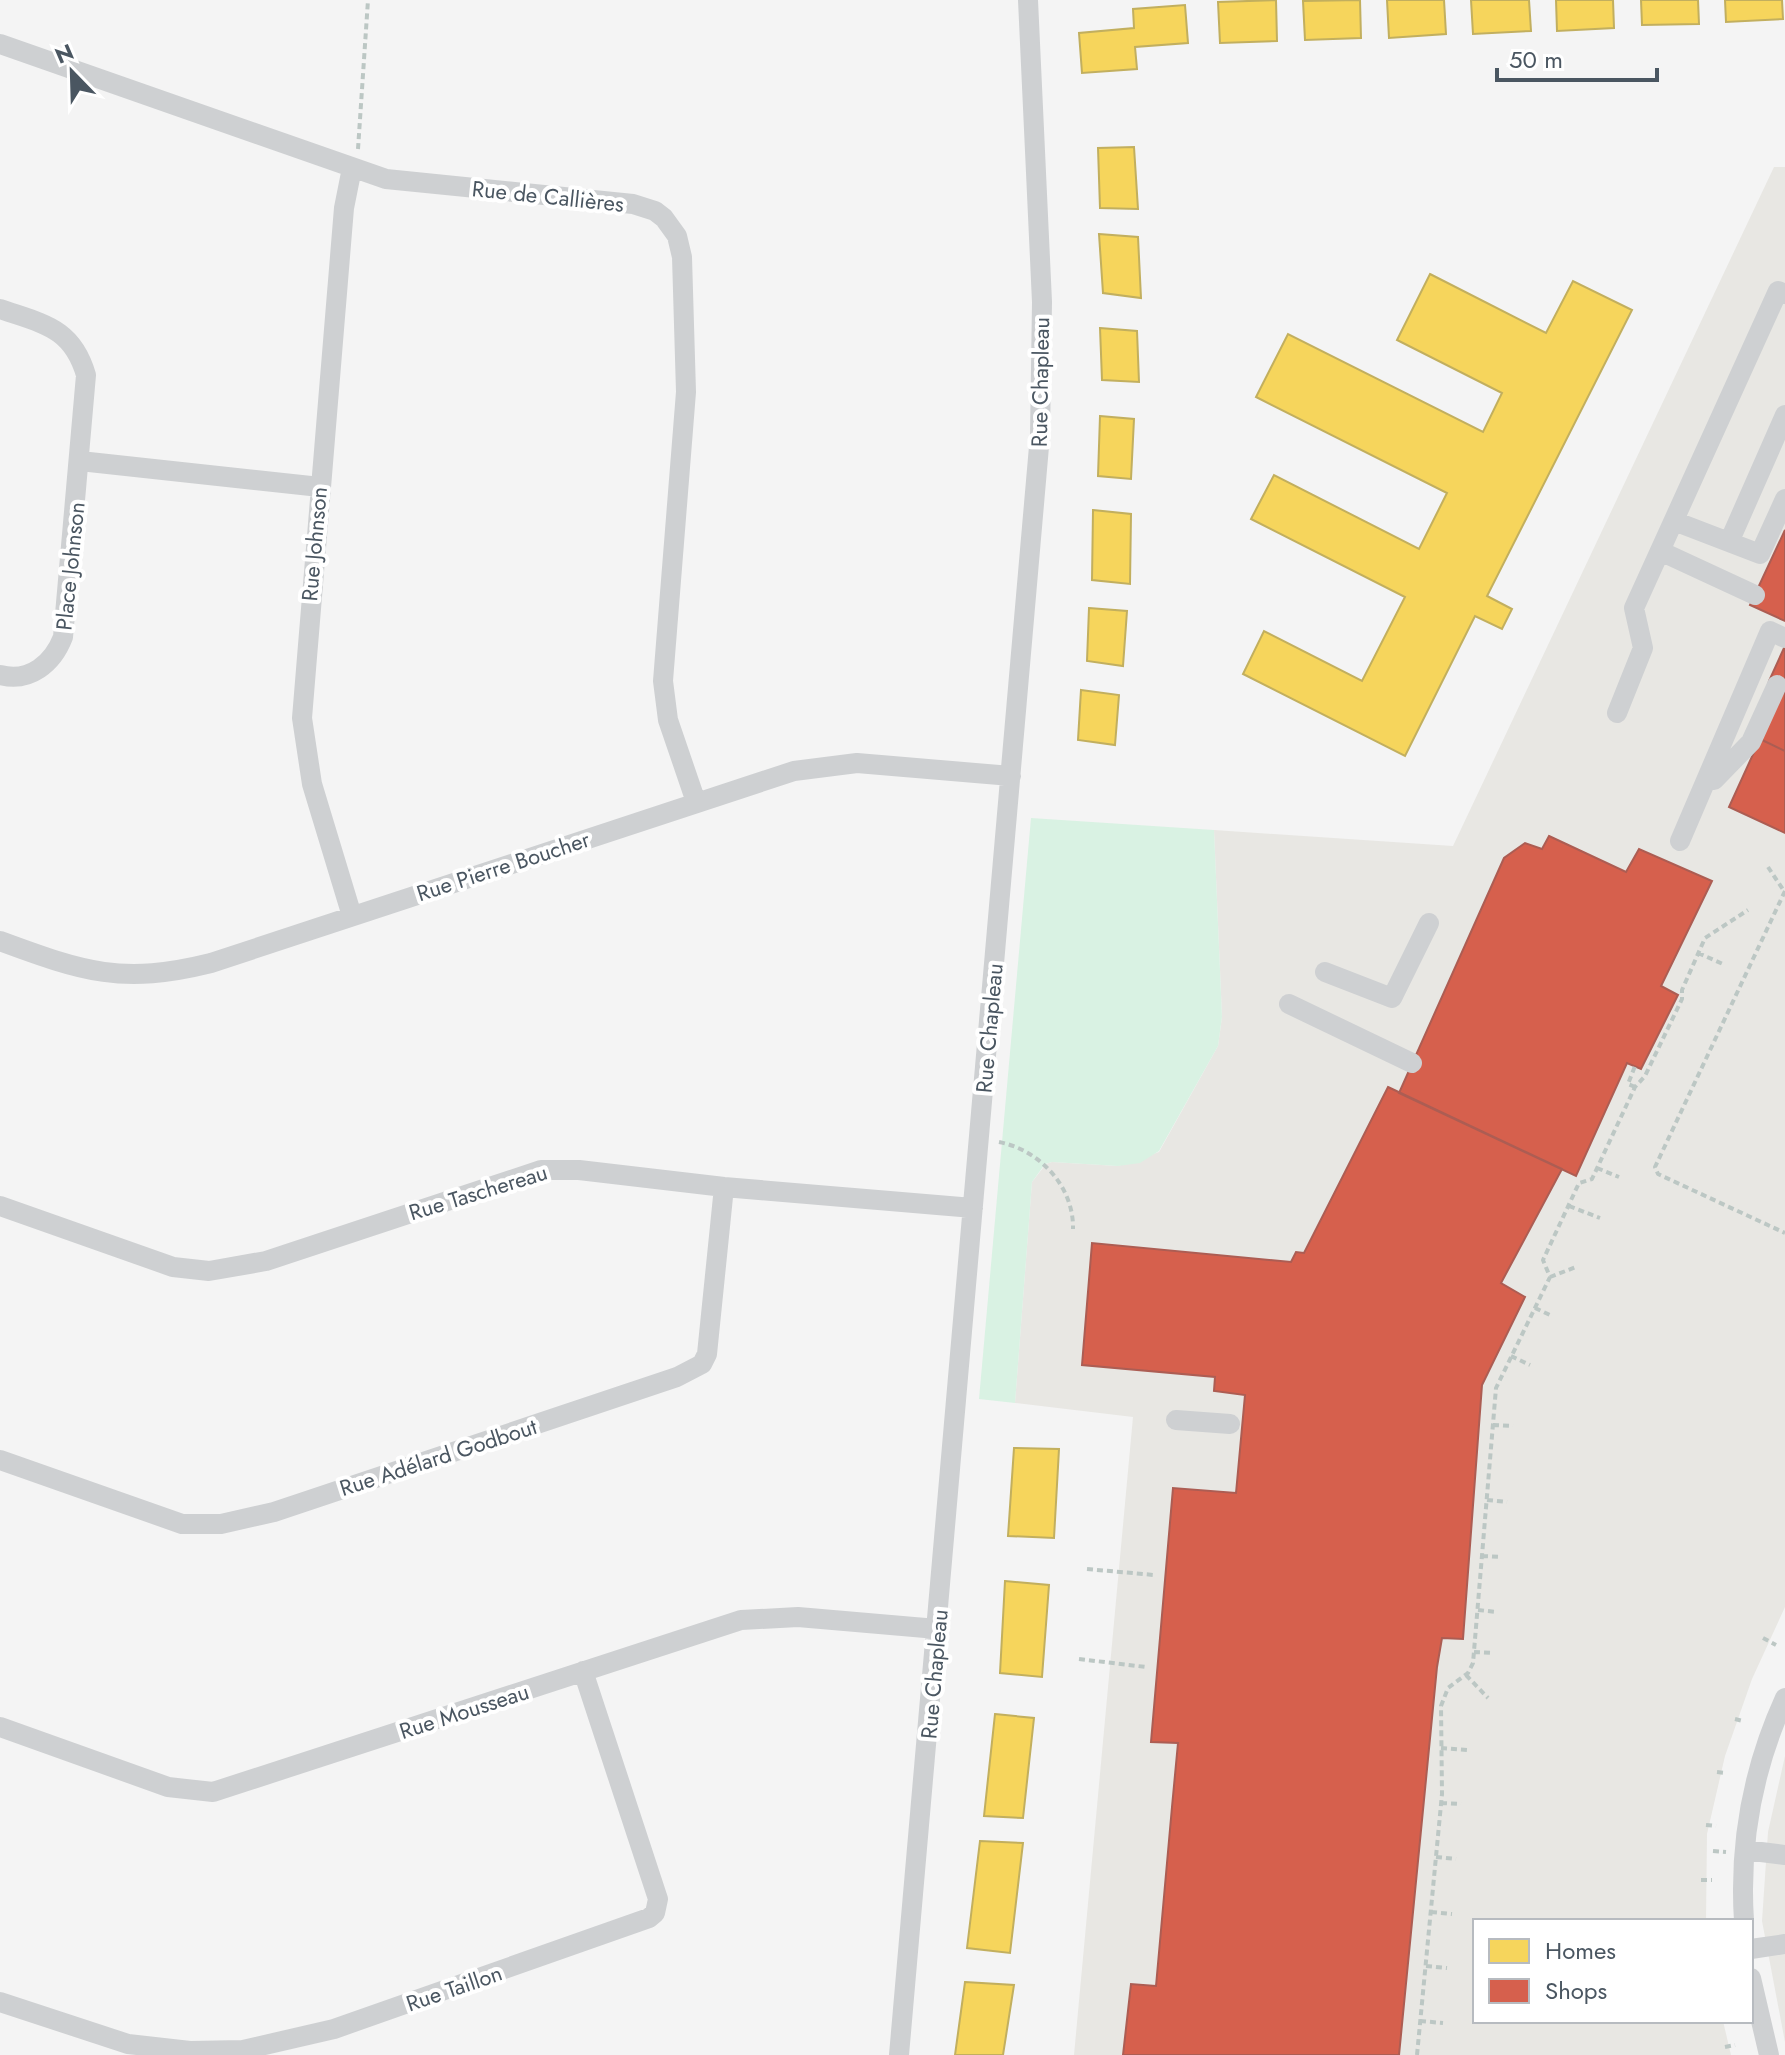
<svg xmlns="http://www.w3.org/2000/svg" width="1785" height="2055" font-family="Jost,sans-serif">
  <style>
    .commercial { fill: #e8e7e3 }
    .green { fill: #d9f2e3 }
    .homes { fill: #f6d55c; stroke: #c2af5e; stroke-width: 2 }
    .shops { fill: #d6604d; stroke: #ac5d53; stroke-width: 2 }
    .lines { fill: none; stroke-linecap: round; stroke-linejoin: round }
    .path { stroke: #bcc7c4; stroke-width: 4; stroke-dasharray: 6 4; stroke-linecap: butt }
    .minor { stroke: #ced0d2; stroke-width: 20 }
    .labels { text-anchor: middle; stroke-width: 8; stroke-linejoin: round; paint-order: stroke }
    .street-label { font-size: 22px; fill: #4a5661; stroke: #fff }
  </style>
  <rect width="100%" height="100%" fill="#f4f4f4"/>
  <path class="commercial" d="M1774 167H1785V1607L1752 1679 1725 1756 1707 1834 1706 1921H1475V2021H1723L1731 2055H1074L1133 1417 1015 1403 1032 1182 1046 1164 1052 1162 1118 1166 1159 1152 1218 1046 1222 1017 1214 830 1453 846Z
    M1785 1756V2042L1762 1921 1768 1832Z"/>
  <path class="green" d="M1031 818 1214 830 1222 1017 1218 1046 1159 1151 1140 1163 1118 1166 1052 1162 1045 1164 1032 1182 1015 1403 979 1399Z"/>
  <path class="homes" d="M1276 0 1277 41 1220 43 1218 2Z
    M1360 0 1361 38 1305 40 1303 1Z
    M1387 0H1444L1446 34 1389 38Z
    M1471 0H1529L1531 31 1473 34Z
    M1556 0H1613L1614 28 1557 31Z
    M1641 0H1698L1699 24 1642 25Z
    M1725 0H1782L1783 19 1726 22Z
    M1185 5 1188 43 1135 47 1137 69 1082 73 1079 33 1134 28 1133 9Z
    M1134 147 1138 209 1100 208 1098 148Z
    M1099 234 1138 237 1141 298 1103 293Z
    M1430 274 1546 333 1573 281 1632 310 1487 596 1512 609 1502 629 1475 616 1405 756 1243 674 1264 631 1362 681 1405 597 1251 519 1274 475 1419 549 1447 493 1256 397 1288 334 1483 432 1502 393 1397 340Z
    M1100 328 1137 331 1139 382 1102 380Z
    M1100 416 1134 419 1131 479 1098 476Z
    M1093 510 1131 514 1130 584 1092 580Z
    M1089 608 1127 611 1123 666 1087 661Z
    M1081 690 1119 695 1115 745 1078 740Z
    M1014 1448 1059 1449 1054 1538 1008 1536Z
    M1005 1581 1049 1585 1042 1677 1000 1673Z
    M995 1714 1034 1718 1023 1818 984 1816Z
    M980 1841 1023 1843 1010 1953 967 1948Z
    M965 1982 1014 1985 1003 2055H955Z"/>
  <path class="shops" d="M1785 530V621L1750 605Z
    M1784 648H1785V751L1760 739 1769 681Z
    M1760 739 1785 751V833L1729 807Z
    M1549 836 1626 872 1639 849 1712 881 1661 986 1678 995 1641 1069 1627 1063 1576 1176 1399 1093 1504 858 1525 843 1542 849Z
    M1388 1087 1562 1169 1501 1283 1525 1297 1482 1385 1463 1639 1442 1638 1437 1667 1399 2055H1123L1131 1984 1156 1986 1172 1807 1178 1743 1151 1742 1173 1488 1236 1493 1245 1395 1214 1391 1215 1377 1082 1365 1092 1243 1291 1262 1296 1252 1304 1253Z"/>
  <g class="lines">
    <path class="path" d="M358 149 368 0
      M1768 867 1784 891
      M1785 891 1655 1167 1658 1174 1785 1233
      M1698 953 1723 964
      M1635 1087 1628 1084 1635 1066
      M999 1142C1040 1150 1074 1187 1073 1229
      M1597 1168 1619 1177
      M1569 1206 1600 1218
      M1550 1277 1576 1267
      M1535 1308 1552 1316
      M1511 1356 1530 1365
      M1493 1425 1513 1426
      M1487 1500 1507 1502
      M1482 1556 1501 1557
      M1087 1569 1154 1575
      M1478 1610 1497 1612
      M1763 1638 1776 1645
      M1474 1652 1493 1653
      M1079 1659 1146 1667
      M1466 1675 1488 1698
      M1735 1719 1743 1721
      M1441 1748 1467 1750
      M1717 1772 1726 1773
      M1441 1803 1461 1804
      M1706 1825 1716 1826
      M1713 1851 1726 1852
      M1436 1857 1456 1859
      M1701 1880H1712
      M1431 1912 1452 1914
      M1426 1966 1447 1968
      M1420 2021 1443 2023
      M1725 2047 1735 2045
      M1417 2055 1442 1794 1441 1706 1448 1688 1468 1673 1473 1663 1496 1388 1550 1277 1543 1260 1579 1183 1592 1179 1635 1087 1645 1076 1682 999V990L1705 938 1748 910"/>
    <path class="minor" d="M0 44 386 179 633 204 655 211 664 218 677 236 682 257 686 392 663 681 668 720 696 802
      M352 168 344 208 302 718 312 784 352 916
      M0 309C43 324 72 327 86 375L63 637C53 663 30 683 0 675
      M80 461 320 487
      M1674 521 1760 554 1785 499
      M1730 540 1785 415
      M1660 551 1755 595
      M1617 713 1643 648 1634 608 1778 291 1785 294
      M1714 780 1751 742 1777 685
      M1680 841 1770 631 1785 638
      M0 941C84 972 122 985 211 963L794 771 857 763 1011 776
      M1325 972 1392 998 1429 923
      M1289 1004 1412 1063
      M0 1206 173 1267 209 1271 266 1261 541 1170H579L724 1187 973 1208
      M1176 1420 1230 1424
      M0 1460 182 1524H221L274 1512 677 1377 702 1364 707 1354 724 1187
      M0 1727 168 1787 213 1792 741 1620 798 1617 937 1629
      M1745 1850 1785 1855
      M1744 1921C1739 1844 1753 1768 1785 1698
      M1751 1949 1785 1944
      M1751 1978 1769 2055
      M0 2002 128 2044 190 2051 243 2050 334 2029 649 1918 655 1913 658 1899 583 1671
      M899 2055 1040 435 1042 302 1028 0"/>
  </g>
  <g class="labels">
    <g class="street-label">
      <text transform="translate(548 196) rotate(6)" y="8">Rue de Callières</text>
      <text transform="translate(1040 382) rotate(-89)" y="8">Rue Chapleau</text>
      <text transform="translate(314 544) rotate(-85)" y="8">Rue Johnson</text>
      <text transform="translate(70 566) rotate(-84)" y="8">Place Johnson</text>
      <text transform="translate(503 866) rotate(-18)" y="8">Rue Pierre Boucher</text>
      <text transform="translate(989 1028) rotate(-85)" y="8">Rue Chapleau</text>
      <text transform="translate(478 1192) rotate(-17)" y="8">Rue Taschereau</text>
      <text transform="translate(438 1457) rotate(-18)" y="8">Rue Adélard Godbout</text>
      <text transform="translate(934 1674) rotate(-85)" y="8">Rue Chapleau</text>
      <text transform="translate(464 1711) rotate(-18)" y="8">Rue Mousseau</text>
      <text transform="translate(454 1988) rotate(-19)" y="8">Rue Taillon</text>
    </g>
  </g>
  <rect x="1473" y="1919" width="280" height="104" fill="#ffffff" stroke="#b7bbc0" stroke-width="2"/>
  <rect x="1489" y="1939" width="40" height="24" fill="#f6d55c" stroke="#b7bbc0" stroke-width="2"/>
  <text x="1545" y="1959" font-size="24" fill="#4a5661">Homes</text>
  <rect x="1489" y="1979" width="40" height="24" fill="#d6604d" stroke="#b7bbc0" stroke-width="2"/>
  <text x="1545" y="1999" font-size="24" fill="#4a5661">Shops</text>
  <g transform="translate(72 72) rotate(337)" stroke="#ffffff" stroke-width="6" paint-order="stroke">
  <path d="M0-6L14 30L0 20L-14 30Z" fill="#4a5661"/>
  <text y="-12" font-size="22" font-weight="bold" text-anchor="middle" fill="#4a5661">N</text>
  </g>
  <path d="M1497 68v12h160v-12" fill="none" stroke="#4a5661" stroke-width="4"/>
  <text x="1509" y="68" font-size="24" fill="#4a5661" stroke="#ffffff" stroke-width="6" paint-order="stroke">50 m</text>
</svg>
